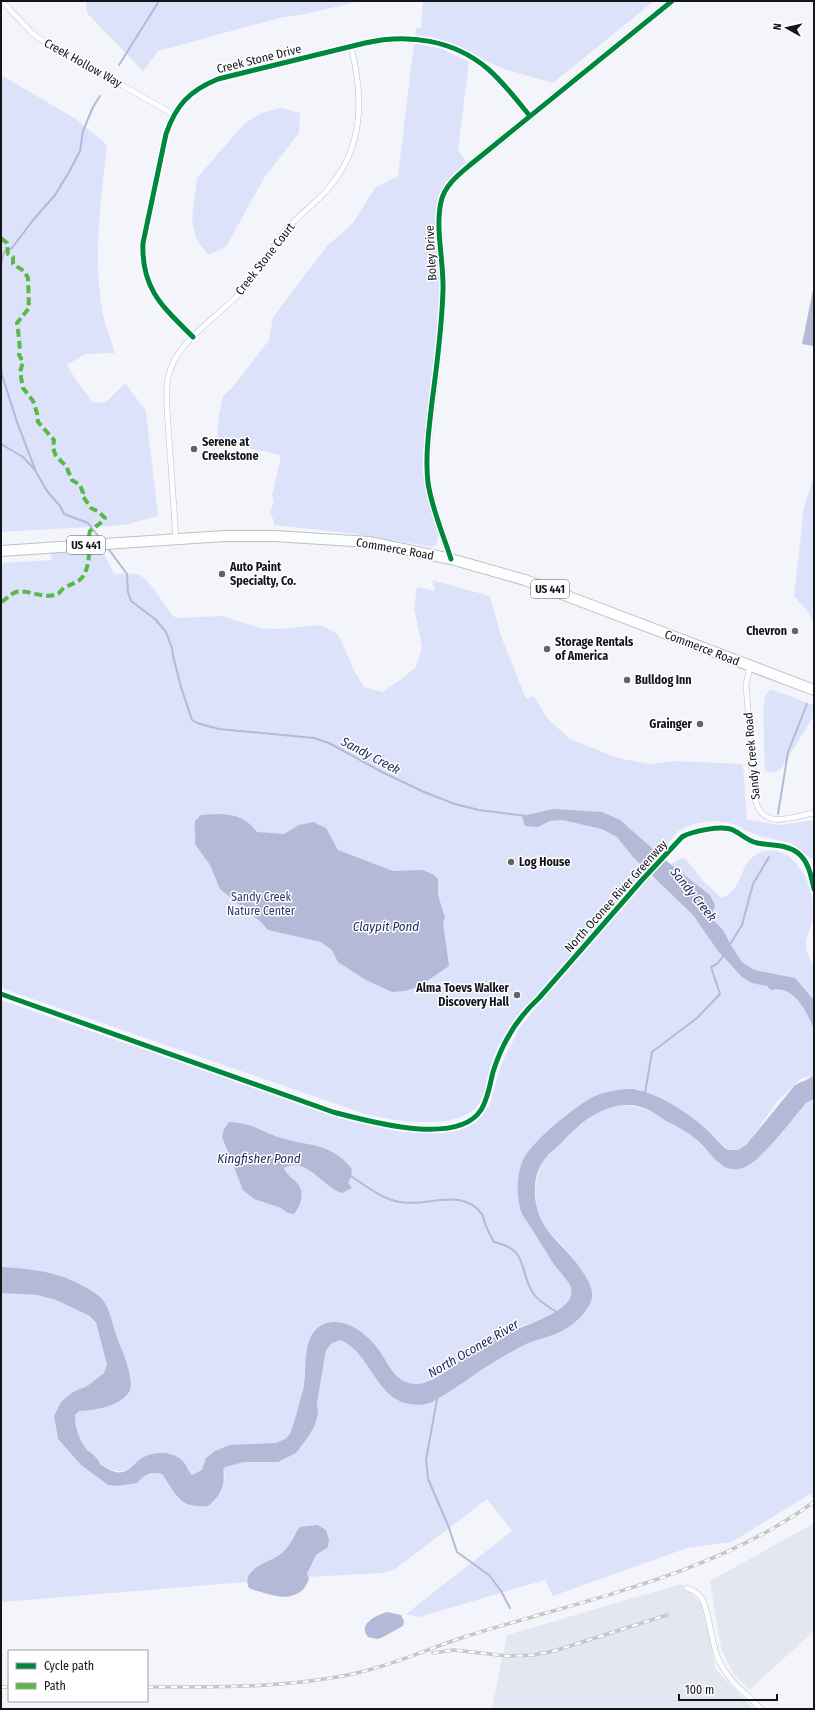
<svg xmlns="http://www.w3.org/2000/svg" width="815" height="1710" font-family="'Fira Sans Condensed',sans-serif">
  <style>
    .built { fill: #e4e7f1 }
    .green { fill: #dde2fb; fill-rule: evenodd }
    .water { fill: #b3b9d7 }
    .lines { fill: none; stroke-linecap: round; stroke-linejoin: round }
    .stream { stroke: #b3b9d7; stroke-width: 2 }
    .street-casing { stroke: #bfc0c6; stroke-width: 6 }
    .secondary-casing { stroke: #bfc0c6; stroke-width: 8 }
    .highway-casing { stroke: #bfc0c6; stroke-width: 12 }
    .street { stroke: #fdfefe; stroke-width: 5 }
    .secondary { stroke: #fdfefe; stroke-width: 7 }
    .highway { stroke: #fdfefe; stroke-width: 10 }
    .rail-casing { stroke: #c6c7c9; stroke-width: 3.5 }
    .rail { stroke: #fff; stroke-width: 2; stroke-dasharray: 6; stroke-linecap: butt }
    .quiet { stroke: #58b947; stroke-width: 4; stroke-dasharray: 8 4; stroke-linecap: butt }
    .cycleway-casing { stroke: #fff; stroke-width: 8 }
    .cycleway { stroke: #00873e; stroke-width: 5 }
    .poi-dot { fill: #626369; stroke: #fff; stroke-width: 1.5 }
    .labels { text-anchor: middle; stroke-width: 3; stroke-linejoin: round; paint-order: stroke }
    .shield { fill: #fff; stroke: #5a5b5f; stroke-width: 1 }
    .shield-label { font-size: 11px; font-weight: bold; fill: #13151b }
    .street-label { font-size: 12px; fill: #13151b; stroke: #fff }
    .poi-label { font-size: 12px; font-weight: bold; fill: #13151b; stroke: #fff; text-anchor: start }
    .park-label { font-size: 12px; fill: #31376b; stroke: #fff }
    .water-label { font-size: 13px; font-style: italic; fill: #252a5d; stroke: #fff }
  </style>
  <rect width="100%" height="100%" fill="#f4f5fb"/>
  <path class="built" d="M814 1523V1631L749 1690 734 1675 721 1648 710 1581Z
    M681 1584 702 1604 716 1670 754 1709H492L507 1635Z"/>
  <path class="green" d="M86 1H361L305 14 279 18 158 51 143 71 87 13Z
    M423 1H654L553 83 501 68 448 42 415 35 416 28H421Z
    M414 43 442 49 469 62 458 150 466 162C451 177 438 190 436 212L440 285 439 311 426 423 423 467 424 479 439 533 436 545 432 547 355 534 274 525V521L270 513 274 501 272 496 281 455 232 445 217 441 219 415 223 396 232 388 269 340 273 317 327 246 353 223 375 188 398 176Z
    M1 75 76 119 107 145C101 200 93 255 102 309 104 324 111 339 115 353L85 354 67 365 78 383 93 402 105 403 125 383 146 411 158 516 124 525 1 532Z
    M281 108 300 113 299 133 264 178 226 247 208 255 196 239 192 219 197 178 244 124 261 113Z
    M814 475V623L807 611 794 596 804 508Z
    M102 550 114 574C121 574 129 573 136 574 152 578 163 607 176 618L222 616 260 628 279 629 320 625 338 634 354 670 364 687 383 692 400 680 416 667 422 647 414 608 417 587 435 591 432 580 490 596 501 636 526 699 534 696 547 718 570 739 618 758 649 764 676 761 743 764 747 820 780 825 814 820V861L791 843 760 836 747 831 736 825 725 822 711 821 693 824 678 831 646 870 652 878 663 868 682 858 686 859 705 883 722 898C746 887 737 865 757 854 766 848 780 850 788 856 808 872 815 896 812 921 810 930 805 939 806 948 807 954 811 960 814 965V1076L802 1078 778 1100 746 1146 738 1150H728L709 1133 649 1093 637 1089 575 1108 544 1135 519 1176V1198L569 1275 582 1303 575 1315C562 1317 548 1318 536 1321 504 1331 476 1348 450 1368 442 1375 433 1379 426 1387L394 1380C392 1372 389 1367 384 1360 374 1343 366 1330 344 1327L305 1368 303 1391 294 1424 290 1434 285 1439 275 1443 254 1444 201 1473 188 1484 136 1463C117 1484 95 1459 79 1446L75 1415 124 1355 113 1326 1 1269V1000L350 1121 395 1131 417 1133 452 1131 470 1126 481 1117 490 1104 501 1065 520 1027 595 936 592 935C580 949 567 961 555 975 543 988 533 1002 522 1015 516 1023 508 1030 503 1039 491 1057 490 1077 483 1096 468 1135 396 1121 365 1114L1 988V563L51 560V553ZM553 809 581 824C569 819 557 818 545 823Z
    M770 689 814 705V716L780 770 773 773 765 771 763 710 765 696Z
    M814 1099 813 1499 810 1494 732 1542 687 1548 553 1596 545 1580 419 1617 406 1614 512 1531 487 1499 394 1570 382 1573 308 1577 307 1574 316 1555 324 1550 317 1525 310 1526 293 1535 290 1545 280 1557H276L251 1571 249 1575 247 1582 1 1602V1293L37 1295 56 1300 90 1316 96 1324 107 1365 104 1373 87 1386 73 1392 54 1416 58 1439 81 1465 108 1485 118 1486 137 1483C145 1474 150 1471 163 1474L179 1500 225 1479 223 1470 225 1467 231 1465 244 1462H278L296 1452 318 1414 317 1403 326 1350 332 1343 341 1340C360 1349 374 1373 385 1390L437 1399 519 1339 540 1338 560 1332 569 1327 583 1314 592 1297 587 1278 570 1254 545 1227 537 1209 535 1189 539 1170 543 1161 580 1125 594 1114 612 1106 622 1105 642 1108 651 1111 692 1135 718 1163 725 1167 806 1103Z"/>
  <path class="water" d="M814 285V346L802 344Z
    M553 809 602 812 620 820 669 863 710 895 715 905 711 918 723 930 732 947 742 962 754 970 795 978 813 999 814 1029C807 1012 794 984 771 990L767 986 752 983 743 978 718 951 693 915 633 857 617 837 602 829 562 820 550 821 538 827 525 826 522 816Z
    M219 814C237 815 246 818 257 832L284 834 299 825 313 822 326 828 338 850 393 871 423 870 434 875 438 879V895L445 918 443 922 449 966 418 987 405 991 392 992 366 980 338 962 332 950 321 942 268 930 261 922 220 889 210 865 195 844C196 836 194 829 195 821L201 815Z
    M814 1075V1099L806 1103C793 1118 762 1160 745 1167 722 1177 711 1152 697 1140 688 1132 677 1126 666 1121 660 1117 655 1113 649 1110 625 1099 602 1108 582 1123 576 1128 570 1134 564 1140 558 1147 550 1152 544 1160 530 1179 533 1209 546 1228 555 1241 568 1251 578 1265 584 1274 593 1285 592 1297 590 1309 577 1322 567 1328 554 1337 537 1338 522 1346 505 1355 487 1366 471 1377 458 1386 444 1396 430 1403 421 1406 411 1405 402 1402 375 1392 369 1353 341 1340L332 1343 326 1350 317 1403 318 1414 315 1425 308 1437 296 1453 278 1462H244L225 1467 223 1470C226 1486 219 1497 208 1506 178 1508 177 1495 162 1474 150 1471 145 1474 137 1483L118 1486 108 1485 81 1465 58 1439 54 1416 61 1402 73 1392 87 1386 104 1373 107 1365 96 1323 90 1316 56 1300 37 1295 1 1293V1267C31 1269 57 1271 83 1286 89 1289 96 1293 101 1298 110 1307 112 1324 117 1337 121 1348 136 1381 129 1392 119 1407 95 1410 79 1411L75 1415C75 1427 79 1441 87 1450 92 1454 98 1458 100 1464 106 1468 115 1474 123 1472 130 1470 133 1465 138 1461 148 1452 168 1450 179 1458 186 1462 187 1470 192 1475L202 1470 206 1458 215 1451 230 1445 275 1443 285 1439 290 1434C295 1420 299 1405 303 1390 308 1371 300 1334 324 1324 343 1316 367 1333 378 1349 388 1362 392 1378 409 1383 433 1391 467 1352 487 1341 507 1330 563 1318 571 1296 572 1293 571 1287 570 1285 565 1277 558 1270 553 1263 543 1247 533 1230 522 1214 516 1198 516 1174 524 1158 534 1140 573 1108 591 1098 602 1092 627 1087 638 1090 660 1095 690 1114 706 1129 714 1136 719 1144 728 1150H738L746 1145 795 1085C802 1081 809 1080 814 1075Z
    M229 1122C252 1123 258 1130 278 1137 307 1147 330 1141 352 1169L351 1176 348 1183 352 1188 342 1193C322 1187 306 1155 284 1168 287 1175 291 1177 296 1182 306 1191 301 1205 294 1214L288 1213 281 1208 254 1199 243 1190 222 1137 224 1129Z
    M317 1525 326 1530 329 1540 328 1547 316 1555 307 1574 309 1579C301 1602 279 1598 261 1592 257 1591 253 1590 249 1588 240 1567 271 1563 282 1553 291 1546 293 1535 300 1527Z
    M387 1612 401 1615 404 1621 403 1626 381 1638 377 1639 368 1637C357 1624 377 1615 387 1612Z"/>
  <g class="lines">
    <path class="stream" d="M119 65 159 1
      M1 265 4 252 12 248 34 219 55 195 69 172 80 151 83 131 93 107 100 96
      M1 364 2 375 17 422 35 469
      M1 444 23 457 35 470 47 491 60 506 64 514 88 523 102 541
      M107 547 127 574 128 592 131 601 155 619 166 632 172 648 173 656 181 687 192 720 197 723 219 729 314 738 329 743 382 772 424 792 455 804 479 810 526 816
      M778 814 788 752 807 704
      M729 946 742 925 753 884 769 857
      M645 1093 652 1052 697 1018 720 994 711 967 717 964 724 955
      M351 1176C366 1186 382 1199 400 1202 427 1207 462 1187 482 1214 484 1217 484 1222 486 1226 488 1231 491 1237 494 1242 530 1250 518 1270 533 1293 539 1302 549 1307 558 1313
      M435 1398 437 1399 426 1460 428 1479 448 1525 457 1552 489 1575 501 1591 510 1608"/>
    <defs>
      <path id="street" d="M2 1 31 32 40 39 173 114
        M193 337C163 307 141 289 143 243L166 134C176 105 189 91 218 79L365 43C408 33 454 40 488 69 503 82 516 99 529 115
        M176 539 167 409C167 398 166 388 168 378 175 343 211 322 235 298 254 279 267 254 284 232 296 217 314 205 327 190 364 148 364 99 351 47
        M750 666 746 685 755 799C763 831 790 817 814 813
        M687 1588C692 1590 697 1592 700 1596 709 1606 711 1645 719 1661 730 1683 745 1692 761 1709"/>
      <path id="secondary" d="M451 559C443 534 432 509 428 483 425 456 429 429 432 402 437 365 442 327 443 290 444 262 435 229 441 202 444 186 458 175 470 165L672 1"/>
      <path id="highway" d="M1 551 224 536H274L369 542 451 559 525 580 814 690"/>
    </defs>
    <use href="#street" class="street-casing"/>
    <use href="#secondary" class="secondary-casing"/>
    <use href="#highway" class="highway-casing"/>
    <use href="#street" class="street"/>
    <use href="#secondary" class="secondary"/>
    <use href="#highway" class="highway"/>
    <defs>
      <path id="rail" d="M433 1653 454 1650 507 1656 533 1655 554 1651 667 1615
        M1 1687H9
        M147 1687C211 1687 274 1688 337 1677 381 1670 422 1651 464 1637 582 1600 712 1576 814 1502"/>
    </defs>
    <use href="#rail" class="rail-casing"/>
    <use href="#rail" class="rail"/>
    <path class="quiet" d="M1 238 7 243 8 254 13 257V264L24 271 28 278 29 308 17 323C18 331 21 349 19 355L23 362 20 372 23 388 33 401 37 413 38 422 54 440 53 448 56 456 66 466 72 480 80 485 83 493 82 495 91 508 99 512 105 518 103 521 90 531C87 543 91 555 87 567 83 582 77 581 66 587 63 588 61 591 59 593 45 601 30 589 16 592 10 594 7 599 1 602"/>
    <defs>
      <path id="cycleway" d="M193 337C163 307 141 289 143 243L166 134C176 105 189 91 218 79L365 43C408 33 454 40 488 69 503 82 516 99 529 115
        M451 559C443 534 432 509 428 483 425 456 429 429 432 402 437 365 442 327 443 290 444 262 435 229 441 202 444 186 458 175 470 165L672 1
        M1 994 333 1112C368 1121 457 1147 481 1110 488 1099 490 1084 493 1072 502 1043 517 1018 539 998L642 880 682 837C692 831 722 825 733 830 741 834 748 841 757 843 771 846 787 844 798 853 809 862 811 876 814 889"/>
    </defs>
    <use href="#cycleway" class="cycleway-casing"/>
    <use href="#cycleway" class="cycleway"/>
  </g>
  <g class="poi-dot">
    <circle cx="194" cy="449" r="4"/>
    <circle cx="222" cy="574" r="4"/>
    <circle cx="795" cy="631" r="4"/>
    <circle cx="547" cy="649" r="4"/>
    <circle cx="627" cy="680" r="4"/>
    <circle cx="700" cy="724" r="4"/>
    <circle cx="511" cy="862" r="4"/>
    <circle cx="517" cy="995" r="4"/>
  </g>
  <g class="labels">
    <g class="shield">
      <rect x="67" y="536" width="38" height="18" rx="3"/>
      <rect x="531" y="580" width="38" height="18" rx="3"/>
    </g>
    <g class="shield-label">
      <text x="86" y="549">US 441</text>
      <text x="550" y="593">US 441</text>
    </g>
    <g class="street-label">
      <text transform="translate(259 59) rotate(-14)" y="4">Creek Stone Drive</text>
      <text transform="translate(83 63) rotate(29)" y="4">Creek Hollow Way</text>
      <text transform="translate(431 253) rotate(-93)" y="4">Boley Drive</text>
      <text transform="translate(265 259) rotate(-52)" y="4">Creek Stone Court</text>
      <text transform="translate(395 549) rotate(10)" y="4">Commerce Road</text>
      <text transform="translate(702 648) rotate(21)" y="4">Commerce Road</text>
      <text transform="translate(752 756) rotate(-95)" y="4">Sandy Creek Road</text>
      <text transform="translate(616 896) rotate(-48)" y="4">North Oconee River Greenway</text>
    </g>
    <g class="poi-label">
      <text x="202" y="446">Serene at<tspan x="202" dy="14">Creekstone</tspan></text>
      <text x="230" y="571">Auto Paint<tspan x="230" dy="14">Specialty, Co.</tspan></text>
      <text x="787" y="635" text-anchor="end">Chevron</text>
      <text x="555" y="646">Storage Rentals<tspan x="555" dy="14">of America</tspan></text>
      <text x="635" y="684">Bulldog Inn</text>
      <text x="692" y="728" text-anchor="end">Grainger</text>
      <text x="519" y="866">Log House</text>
      <text x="509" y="992" text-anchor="end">Alma Toevs Walker<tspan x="509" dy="14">Discovery Hall</tspan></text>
    </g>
    <g class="park-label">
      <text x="261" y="901">Sandy Creek<tspan x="261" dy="14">Nature Center</tspan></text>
    </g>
    <g class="water-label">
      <text transform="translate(371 755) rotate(28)" y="5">Sandy Creek</text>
      <text transform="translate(694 894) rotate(51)" y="5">Sandy Creek</text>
      <text x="386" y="931">Claypit Pond</text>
      <text x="259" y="1163">Kingfisher Pond</text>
      <text transform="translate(473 1348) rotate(-30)" y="5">North Oconee River</text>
    </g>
  </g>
  <rect width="815" height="1710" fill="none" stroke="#13151b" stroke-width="4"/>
  <rect x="8" y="1650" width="140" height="52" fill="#ffffff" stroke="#a1a1a4"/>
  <rect x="16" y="1663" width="20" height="6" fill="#00873e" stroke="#a1a1a4"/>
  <text x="44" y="1670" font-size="12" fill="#13151b">Cycle path</text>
  <rect x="16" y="1683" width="20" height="6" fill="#58b947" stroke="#a1a1a4"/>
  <text x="44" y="1690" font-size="12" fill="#13151b">Path</text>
  <g transform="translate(787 28) rotate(278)" stroke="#ffffff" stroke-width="3" paint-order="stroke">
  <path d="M0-3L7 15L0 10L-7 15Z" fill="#13151b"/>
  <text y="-6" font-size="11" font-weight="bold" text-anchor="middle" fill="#13151b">N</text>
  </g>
  <path d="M679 1694v6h98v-6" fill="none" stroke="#13151b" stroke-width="2"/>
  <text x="685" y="1694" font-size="12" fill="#13151b" stroke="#ffffff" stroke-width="3" paint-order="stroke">100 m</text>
</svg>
